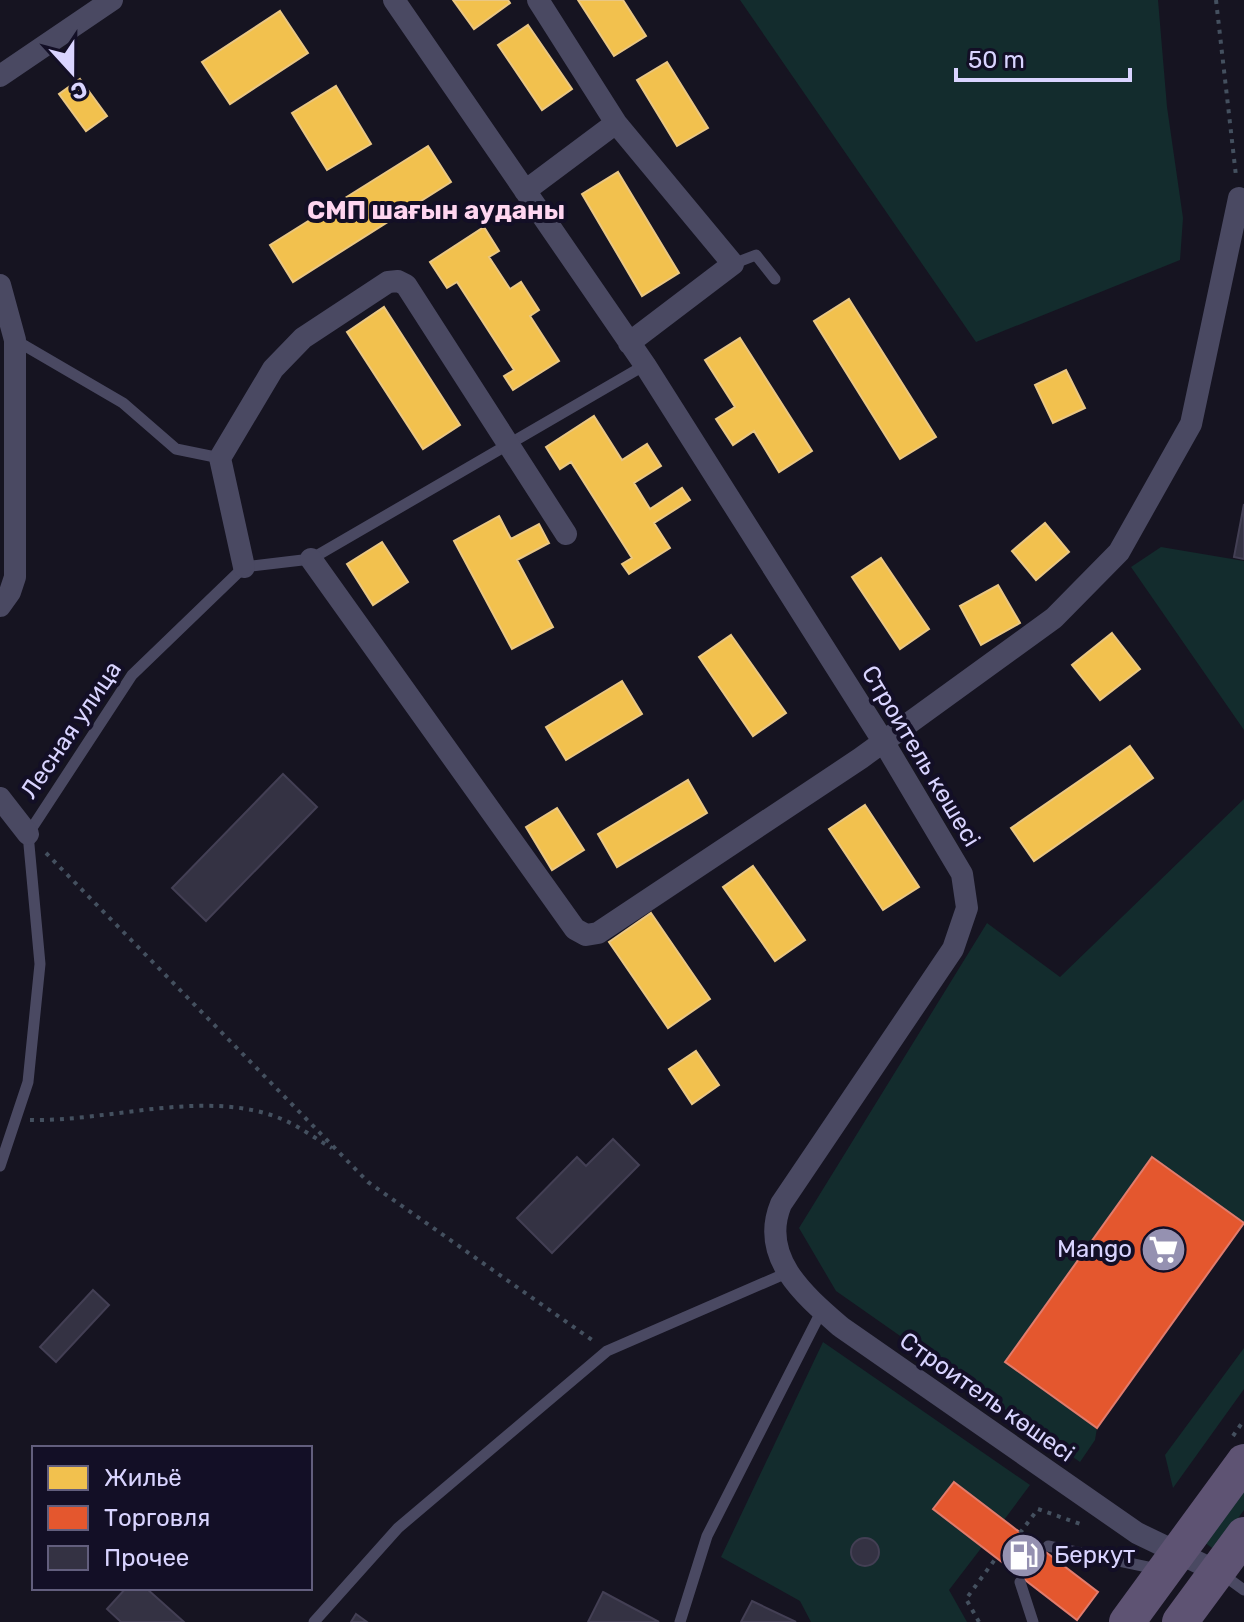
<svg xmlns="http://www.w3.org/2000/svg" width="1244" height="1622" font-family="Rubik,sans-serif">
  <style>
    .green { fill: #132c2d }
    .homes { fill: #f2c14e; stroke: #eac783; stroke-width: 2 }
    .shops { fill: #e4572e; stroke: #e17c6d; stroke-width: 2 }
    .building { fill: #343243; stroke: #433f54; stroke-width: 2 }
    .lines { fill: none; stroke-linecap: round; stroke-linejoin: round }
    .path { stroke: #44505f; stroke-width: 4; stroke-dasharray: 4 6; stroke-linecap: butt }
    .lane { stroke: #4a4962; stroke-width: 11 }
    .street { stroke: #4a4962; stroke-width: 22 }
    .primary { stroke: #5e5373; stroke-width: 36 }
    .labels { text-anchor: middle; stroke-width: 8; stroke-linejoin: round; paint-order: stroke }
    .street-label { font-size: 24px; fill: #d9d4ff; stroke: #130f26 }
    .poi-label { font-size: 24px; fill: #d9d4ff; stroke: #130f26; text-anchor: end }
    .neighbourhood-label { font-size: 26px; font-weight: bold; fill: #ffd6f0; stroke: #130f26 }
  </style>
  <rect width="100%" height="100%" fill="#161421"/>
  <path class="green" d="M740 0H1158L1167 107 1183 218 1180 260 976 342Z
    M1161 547 1244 561V730L1131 567Z
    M1244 799V1223L1152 1158 1005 1362 1097 1428 1095 1440 1080 1462 836 1291 799 1228 987 923 1060 977Z
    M823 1342 1030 1485 1004 1520 954 1482 933 1509 982 1547 949 1590 967 1622H811L800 1601 721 1557Z
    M1244 1348V1389L1173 1488 1165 1455Z
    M1244 1487V1510L1215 1550 1204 1542Z"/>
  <path class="homes" d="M453 0H508L510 3 474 29Z
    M578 0H623L646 36 614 56Z
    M280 11 308 53 230 104 202 62Z
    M528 25 572 89 542 110 498 45Z
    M667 62 708 128 677 146 637 80Z
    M80 79 107 116 86 131 59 94Z
    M336 86 371 144 327 170 292 113Z
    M428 146 451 182 293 282 270 245Z
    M618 172 679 273 642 296 582 194Z
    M484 227 499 251 489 257 510 289 521 282 539 310 530 316 559 361 513 390 504 376 514 370 457 282 447 288 430 262Z
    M849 299 936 437 900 459 814 321Z
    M384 307 460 425 423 449 347 332Z
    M740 338 812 451 779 472 754 431 733 445 716 419 735 407 705 360Z
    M1066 370 1085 408 1053 423 1035 385Z
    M594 416 622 460 647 444 661 466 634 483 650 509 682 488 690 500 654 523 670 548 629 574 622 564 632 558 571 462 560 469 546 447Z
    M499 516 511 539 539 524 549 543 517 560 553 627 512 649 454 541Z
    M1045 523 1069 552 1036 580 1012 551Z
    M382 542 408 582 373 605 347 564Z
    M881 558 929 629 900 649 852 577Z
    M998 585 1020 623 981 645 960 606Z
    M1112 633 1140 669 1100 700 1072 665Z
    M731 635 786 713 753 736 699 657Z
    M622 681 642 714 566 760 546 727Z
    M1130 746 1153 778 1034 861 1011 828Z
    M688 780 707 813 617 867 598 834Z
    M865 805 919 887 883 910 829 829Z
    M557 808 584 850 552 870 526 827Z
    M753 866 805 940 775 961 723 887Z
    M651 913 710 999 668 1028 609 942Z
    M696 1051 719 1085 692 1104 669 1069Z"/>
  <path class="shops" d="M1152 1157 1244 1223 1097 1428 1005 1362Z
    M954 1482 1098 1592 1077 1620 933 1509Z"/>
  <path class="building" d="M1244 504V559L1234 557Z
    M283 774 317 807 206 921 172 888Z
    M613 1139 639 1165 552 1253 517 1218 577 1157 586 1166Z
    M93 1290 109 1305 56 1362 40 1347Z
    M851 1552a14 14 0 1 1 28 0a14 14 0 1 1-28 0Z
    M126 1588H146L184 1622H121L107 1609Z
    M603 1592 659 1622H588Z
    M752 1601 796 1622H741Z
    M356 1614 367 1622H351Z"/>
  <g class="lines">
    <path class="path" d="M1216 0 1236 176
      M46 853 368 1182 592 1340
      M30 1120C109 1122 209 1087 284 1120 300 1127 316 1139 332 1148
      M1233 1436 1244 1420
      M1020 1533 1038 1509 1083 1525
      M979 1622 966 1599 996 1558"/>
    <path class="lane" d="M733 264 756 255 775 279
      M15 340 123 403 176 449 220 458
      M0 1166 28 1082 40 964 28 834 132 675 244 567 311 559 645 365
      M1048 1546 1157 1569
      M1222 1574 1244 1590
      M1020 1582 1033 1622
      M314 1622 398 1528 607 1351 789 1272
      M680 1622 707 1536 822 1310"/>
    <path class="street" d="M394 0 645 365 883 741 962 874 967 908 953 949 781 1204C759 1257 804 1295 841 1327L1137 1533 1218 1572
      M538 0 616 123 733 264 629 343
      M0 76 112 0
      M525 191 616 123
      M0 285 15 340V577L10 592 0 606
      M311 559 575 929 586 935 598 933 861 758 1054 618 1119 552 1191 424 1239 198
      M244 567 220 458 273 369 303 338 388 282 398 281 406 285 566 534
      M0 798 28 834"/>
    <path class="primary" d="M1127 1622 1244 1462
      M1180 1622 1244 1535"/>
  </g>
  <defs>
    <symbol id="supermarket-disc" viewBox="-11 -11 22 22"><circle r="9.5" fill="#9591b1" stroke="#130f26"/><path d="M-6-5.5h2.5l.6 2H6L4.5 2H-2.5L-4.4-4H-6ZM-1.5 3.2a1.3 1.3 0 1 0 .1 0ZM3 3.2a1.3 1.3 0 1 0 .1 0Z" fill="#fff"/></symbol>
    <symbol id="fuel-disc" viewBox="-11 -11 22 22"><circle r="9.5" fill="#9591b1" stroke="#130f26"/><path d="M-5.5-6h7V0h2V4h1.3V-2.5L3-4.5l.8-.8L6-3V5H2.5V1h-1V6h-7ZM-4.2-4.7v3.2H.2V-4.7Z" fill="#fff"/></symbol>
  </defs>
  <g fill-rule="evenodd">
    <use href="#supermarket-disc" x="1138" y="1224" width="51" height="51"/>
    <use href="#fuel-disc" x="998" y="1530" width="51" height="51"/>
  </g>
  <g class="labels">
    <g class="street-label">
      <text transform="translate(71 730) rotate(-56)" y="8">Лесная улица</text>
      <text transform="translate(921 756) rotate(59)" y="8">Строитель көшесі</text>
      <text transform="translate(987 1397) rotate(35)" y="8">Строитель көшесі</text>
    </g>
    <g class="poi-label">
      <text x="1132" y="1257">Mango</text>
      <text x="1054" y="1563" text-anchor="start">Беркут</text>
    </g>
    <g class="neighbourhood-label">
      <text x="436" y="219">СМП шағын ауданы</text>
    </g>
  </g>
  <rect x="32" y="1446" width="280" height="144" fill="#130f26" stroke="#625e7d" stroke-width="2"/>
  <rect x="48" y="1466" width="40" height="24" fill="#f2c14e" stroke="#625e7d" stroke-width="2"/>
  <text x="104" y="1486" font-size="24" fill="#d9d4ff">Жильё</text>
  <rect x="48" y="1506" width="40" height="24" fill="#e4572e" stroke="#625e7d" stroke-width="2"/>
  <text x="104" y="1526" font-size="24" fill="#d9d4ff">Торговля</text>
  <rect x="48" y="1546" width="40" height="24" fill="#343243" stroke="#625e7d" stroke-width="2"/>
  <text x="104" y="1566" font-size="24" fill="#d9d4ff">Прочее</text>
  <g transform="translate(72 72) rotate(159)" stroke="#130f26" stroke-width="6" paint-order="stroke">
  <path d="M0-6L14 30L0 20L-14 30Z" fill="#d9d4ff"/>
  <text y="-12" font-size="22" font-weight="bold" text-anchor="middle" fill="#d9d4ff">С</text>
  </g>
  <path d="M956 68v12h174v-12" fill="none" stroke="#d9d4ff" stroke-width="4"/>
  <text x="968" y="68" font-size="24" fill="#d9d4ff" stroke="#130f26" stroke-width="6" paint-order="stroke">50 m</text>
</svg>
